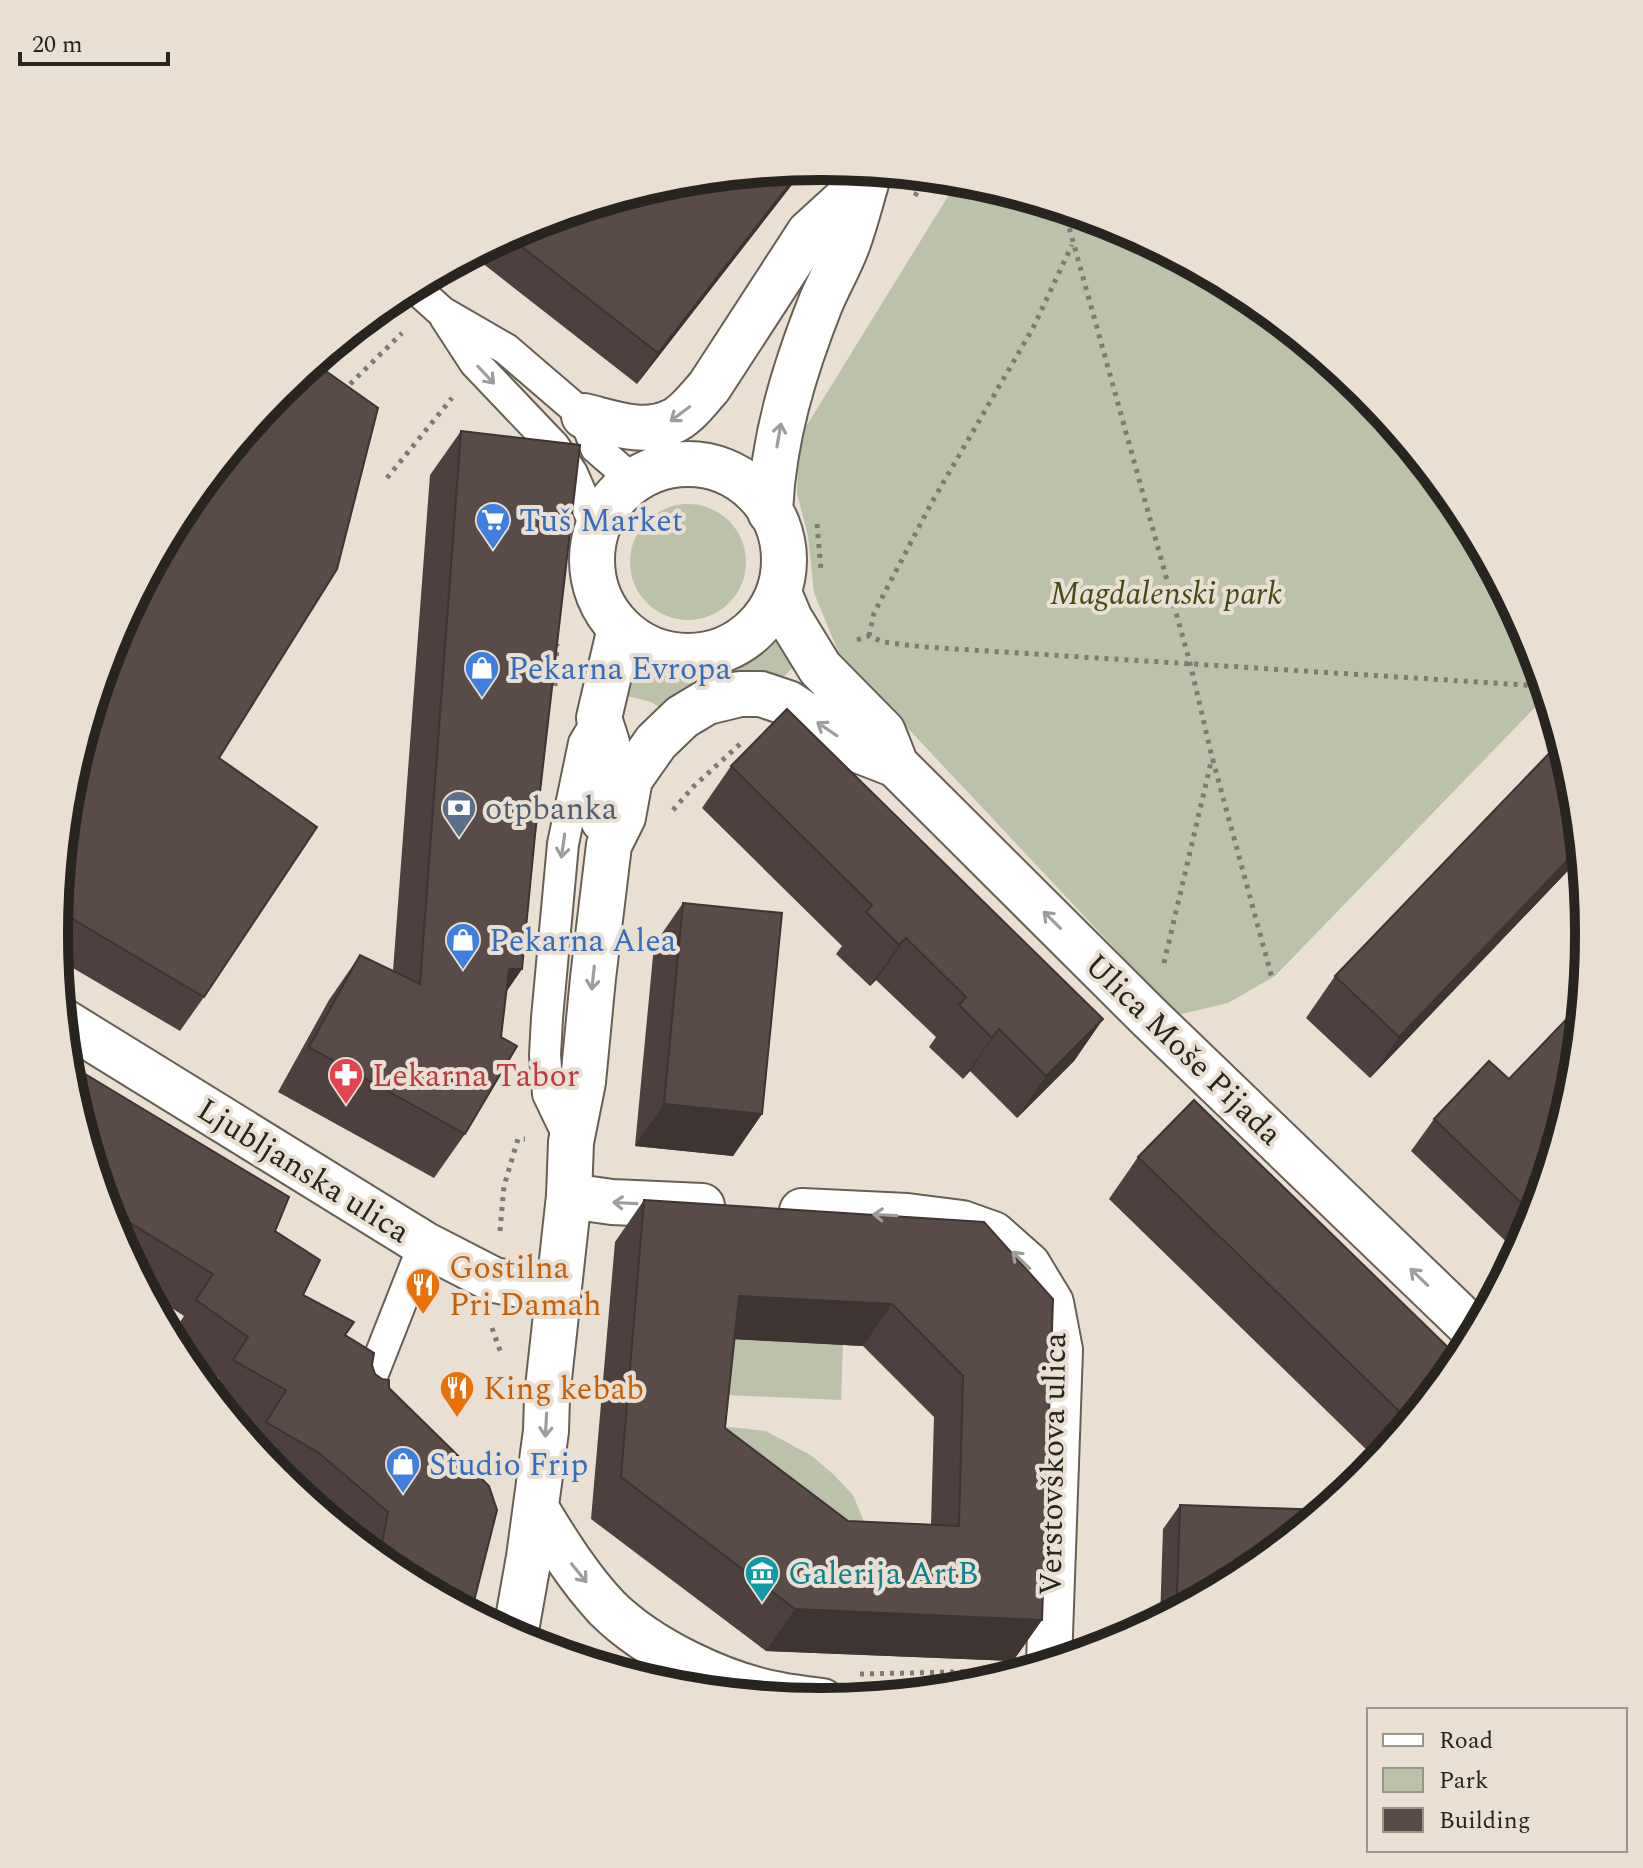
<svg xmlns="http://www.w3.org/2000/svg" width="1643" height="1868" font-family="Spectral,serif">
  <style>
    .green { fill: #bcc2aa }
    .lines { fill: none; stroke-linecap: round; stroke-linejoin: round }
    .lane-casing { stroke: #675f54; stroke-width: 34 }
    .street-casing { stroke: #675f54; stroke-width: 48 }
    .secondary-casing { stroke: #675f54; stroke-width: 48 }
    .path { stroke: #807a71; stroke-width: 5; stroke-dasharray: 4 6; stroke-linecap: butt }
    .lane { stroke: #fff; stroke-width: 30 }
    .street { stroke: #fff; stroke-width: 44 }
    .secondary { stroke: #fff; stroke-width: 44 }
    .wall { fill: #4d403e; fill-rule: evenodd }
    .shaded-wall { fill: #3e3432 }
    .building { fill: #594b48; stroke: #3e3432; stroke-width: 2; fill-rule: evenodd }
    .oneway { stroke: #9e9d9b }
    .labels { text-anchor: middle; stroke-width: 8; stroke-linejoin: round; paint-order: stroke }
    .shop-label { font-size: 32px; fill: #366cbe; stroke: #e9e0d3; text-anchor: start }
    .park-label { font-size: 32px; font-style: italic; fill: #424d17; stroke: #e9e0d3 }
    .service-label { font-size: 32px; fill: #4e5e75; stroke: #e9e0d3; text-anchor: start }
    .street-label { font-size: 32px; fill: #282520; stroke: #e9e0d3 }
    .health-label { font-size: 32px; fill: #be3a42; stroke: #e9e0d3; text-anchor: start }
    .food-label { font-size: 32px; fill: #c56008; stroke: #e9e0d3; text-anchor: start }
    .culture-label { font-size: 32px; fill: #0d838f; stroke: #e9e0d3; text-anchor: start }
    .rim { fill: none; stroke: #282520; stroke-width: 10 }
  </style>
  <rect width="100%" height="100%" fill="#e9e0d3"/>
  <path class="green" d="M958 180 972 181 1116 225 1248 296 1365 392 1460 508 1531 641 1547 695 1275 976 1228 1003 1177 1015 840 656 814 593 808 536 797 493 799 438Z
    M630 562a58 58 0 1 1 116 0a58 58 0 1 1-116 0Z
    M778 640 798 662 777 684 664 710 651 702 627 696 631 665C669 683 711 687 748 664 759 658 768 648 778 640Z
    M709 1338 843 1345 841 1400 703 1394Z
    M700 1424 766 1431 812 1456 833 1474 853 1495 873 1543Z"/>
  <g class="lines">
    <defs>
      <path id="lane" d="M413 286 442 312 506 349 584 416 596 448 633 480
        M445 317 475 363 554 446 572 473 597 530
        M571 1142 548 1094 545 1055 547 1018 563 844 584 743 599 718
        M361 1404 424 1244"/>
      <path id="street" d="M63 1021 424 1244 494 1280 558 1292
        M569 1196 612 1202 702 1206
        M802 1211 907 1216 962 1223 993 1234 1028 1265 1051 1303 1060 1350 1049 1663"/>
      <path id="secondary" d="M584 416C613 423 643 435 671 422 686 416 698 399 709 387L809 233 867 180
        M592 560a96 96 0 1 1 192 0a96 96 0 1 1-192 0Z
        M770 512C773 439 794 370 821 302 830 281 842 261 849 240 856 220 861 200 867 180
        M779 593 790 619 820 668 883 732 896 765
        M603 820 607 743 599 718 620 628
        M536 1508C557 1543 579 1578 607 1608 648 1649 723 1685 780 1695 794 1698 808 1699 822 1701
        M515 1636 529 1557 546 1431 547 1397 569 1196 571 1142 583 1082 593 978 609 845 623 817 630 779 656 742 682 717 707 702 740 694H761L788 703 860 751 896 765 1151 1019 1475 1331"/>
    </defs>
    <use href="#lane" class="lane-casing"/>
    <use href="#street" class="street-casing"/>
    <use href="#secondary" class="secondary-casing"/>
    <path class="path" d="M915 196 925 177
      M1064 209 1190 663 1212 757 1272 978
      M343 391 402 333
      M387 478 452 398
      M817 524 821 570
      M869 636 874 613 932 502 1033 328 1072 245
      M857 640 869 636 883 642 924 647 1541 686 1544 684
      M555 686 557 644
      M673 810 694 786 740 744
      M1164 963 1212 758
      M500 1231 504 1186 518 1139H525
      M492 1328 502 1356
      M860 1674 1002 1671"/>
    <use href="#lane" class="lane"/>
    <use href="#street" class="street"/>
    <use href="#secondary" class="secondary"/>
  </g>
  <path class="wall" d="M805 168 637 384 472 255 528 225 672 181Z
    M323 369 219 758 204 997 180 1031 56 958 54 934 69 784Z
    M461 431 535 835 522 969 507 991 465 1134 434 1178 278 1092 329 1000 360 955 393 971 430 475Z
    M731 766 1103 1019 1074 1061 1017 1118 970 1071 963 1079 929 1047 936 1037 876 980 870 986 836 954 842 946 702 808Z
    M1581 857 1370 1078 1306 1018 1335 976Z
    M683 903 762 1114 733 1156 635 1146 654 945Z
    M1509 1079 1574 1084 1530 1228 1517 1252 1411 1151 1434 1119Z
    M69 1083 275 1231 303 1295 354 1322 345 1335 372 1365 395 1572 278 1476 251 1442 258 1431 228 1414 210 1393 219 1378 176 1347 171 1336 184 1316 147 1292 112 1227Z
    M1138 1157 1459 1358 1374 1457 1109 1199Z
    M644 1200 984 1222 1042 1620 1013 1661 766 1651 591 1519 615 1242ZM734 1339 863 1346 934 1417 931 1524 848 1521 725 1428Z
    M1180 1505 1248 1572 1160 1619 1163 1529Z"/>
  <path class="shaded-wall" d="M802 168H805L637 384 658 353Z
    M1580 847 1581 857 1370 1078 1399 1037Z
    M906 938 876 980 870 986 899 945Z
    M509 969H522L491 1013Z
    M1103 1019 1074 1061 1017 1118 1046 1076Z
    M999 1029 970 1071 963 1079 992 1038Z
    M664 1104 762 1114 733 1156 635 1146Z
    M739 1296 892 1304 863 1346 709 1338Z
    M1459 1358 1444 1380 1414 1416 1374 1457 1403 1415Z
    M1177 1595 1203 1596 1161 1619Z
    M795 1609 1042 1620 1013 1661 766 1651Z"/>
  <path class="building" d="M802 168 658 353 508 236 528 225 672 181Z
    M332 347 323 369 378 408 337 569 219 758 317 827 204 997 56 909 69 784 113 640 184 507 279 391Z
    M461 431 580 445 535 835 522 969H509L501 1037 517 1046 465 1134 309 1047 360 955 420 984Z
    M787 709 1103 1019 1046 1076 999 1029 992 1038 959 1005 966 997 906 938 899 945 866 912 872 905 731 766Z
    M1561 741 1574 785 1580 847 1399 1037 1335 976Z
    M683 903 782 913 762 1114 664 1104Z
    M1582 1003 1574 1084 1534 1215 1434 1119 1489 1061 1509 1079Z
    M67 1063 289 1197 275 1231 320 1260 303 1295 354 1322 345 1335 374 1353 372 1365 375 1374 382 1379 389 1380V1388L489 1486 497 1510 471 1613 395 1572 379 1559 388 1512 319 1453 266 1422 286 1390 233 1360 248 1337 196 1300 213 1274 106 1208 69 1083Z
    M1194 1100 1459 1358 1403 1415 1138 1157Z
    M644 1200 984 1222 1053 1299 1042 1620 795 1609 621 1477ZM739 1296 892 1304 963 1376 959 1526 848 1521 725 1428Z
    M1180 1505 1324 1510 1248 1572 1203 1596 1177 1595Z"/>
  <defs><path id="oneway-shaft" d="M-6 0H5M1.5-3L5.5 0L1.5 3" fill="none" stroke-width="1.6" stroke-linecap="round" stroke-linejoin="round" transform="scale(2)"/></defs>
  <g class="oneway">
    <use href="#oneway-shaft" transform="translate(486 375) rotate(47)"/>
    <use href="#oneway-shaft" transform="translate(680 414) rotate(143)"/>
    <use href="#oneway-shaft" transform="translate(779 435) rotate(-80)"/>
    <use href="#oneway-shaft" transform="translate(827 729) rotate(-146)"/>
    <use href="#oneway-shaft" transform="translate(563 846) rotate(98)"/>
    <use href="#oneway-shaft" transform="translate(1052 920) rotate(-135)"/>
    <use href="#oneway-shaft" transform="translate(593 978) rotate(96)"/>
    <use href="#oneway-shaft" transform="translate(625 1203) rotate(-177)"/>
    <use href="#oneway-shaft" transform="translate(885 1215) rotate(-177)"/>
    <use href="#oneway-shaft" transform="translate(1021 1260) rotate(-136)"/>
    <use href="#oneway-shaft" transform="translate(1419 1277) rotate(-136)"/>
    <use href="#oneway-shaft" transform="translate(546 1425) rotate(93)"/>
    <use href="#oneway-shaft" transform="translate(579 1573) rotate(51)"/>
  </g>
  <defs>
    <symbol id="supermarket-pin" viewBox="-11 -11 22 30"><path d="M0 17L-7.5 6A9.5 9.5 0 1 1 7.5 6Z" fill="#3f7fe0" stroke="#e9e0d3"/><path d="M-6-5.5h2.5l.6 2H6L4.5 2H-2.5L-4.4-4H-6ZM-1.5 3.2a1.3 1.3 0 1 0 .1 0ZM3 3.2a1.3 1.3 0 1 0 .1 0Z" fill="#fff"/></symbol>
    <symbol id="shop-pin" viewBox="-11 -11 22 30"><path d="M0 17L-7.5 6A9.5 9.5 0 1 1 7.5 6Z" fill="#3f7fe0" stroke="#e9e0d3"/><path d="M-5-2.5h2.3a2.7 3.5 0 0 1 5.4 0H5L5.5 6h-11ZM-1.5-2.5h3a1.5 2.3 0 0 0-3 0Z" fill="#fff"/></symbol>
    <symbol id="bank-pin" viewBox="-11 -11 22 30"><path d="M0 17L-7.5 6A9.5 9.5 0 1 1 7.5 6Z" fill="#5c6f8a" stroke="#e9e0d3"/><path d="M-6-4H6V4H-6ZM0-2.3a2.3 2.3 0 1 0 0 4.6a2.3 2.3 0 1 0 0-4.6Z" fill="#fff"/></symbol>
    <symbol id="pharmacy-pin" viewBox="-11 -11 22 30"><path d="M0 17L-7.5 6A9.5 9.5 0 1 1 7.5 6Z" fill="#e0444e" stroke="#e9e0d3"/><path d="M-2-6h4v4h4v4h-4v4h-4v-4h-4v-4h4Z" fill="#fff"/></symbol>
    <symbol id="restaurant-pin" viewBox="-11 -11 22 30"><path d="M0 17L-7.5 6A9.5 9.5 0 1 1 7.5 6Z" fill="#e8710a" stroke="#e9e0d3"/><path d="M-5-6h1v4h1v-4h1v4h1v-4h1v5L-1.5 .5V6h-2V.5L-5-1ZM5-6V6H3V1.5H1.5Q1.5-4 5-6Z" fill="#fff"/></symbol>
    <symbol id="museum-pin" viewBox="-11 -11 22 30"><path d="M0 17L-7.5 6A9.5 9.5 0 1 1 7.5 6Z" fill="#0f9aa8" stroke="#e9e0d3"/><path d="M0-6L6-3V-2H-6V-3ZM-5-1h2V3h-2ZM-1-1h2V3h-2ZM3-1h2V3H3ZM-6 4H6V6H-6Z" fill="#fff"/></symbol>
  </defs>
  <g fill-rule="evenodd">
    <use href="#supermarket-pin" x="473" y="500" width="40" height="54"/>
    <use href="#shop-pin" x="462" y="648" width="40" height="54"/>
    <use href="#bank-pin" x="439" y="788" width="40" height="54"/>
    <use href="#shop-pin" x="443" y="920" width="40" height="54"/>
    <use href="#pharmacy-pin" x="326" y="1055" width="40" height="54"/>
    <use href="#restaurant-pin" x="403" y="1265" width="40" height="54"/>
    <use href="#restaurant-pin" x="437" y="1368" width="40" height="54"/>
    <use href="#shop-pin" x="383" y="1444" width="40" height="54"/>
    <use href="#museum-pin" x="742" y="1553" width="40" height="54"/>
  </g>
  <g class="labels">
    <g class="shop-label">
      <text x="519" y="531">Tuš Market</text>
      <text x="508" y="679">Pekarna Evropa</text>
      <text x="489" y="951">Pekarna Alea</text>
      <text x="429" y="1475">Studio Frip</text>
    </g>
    <g class="park-label">
      <text x="1166" y="604">Magdalenski park</text>
    </g>
    <g class="service-label">
      <text x="485" y="819">otpbanka</text>
    </g>
    <g class="street-label">
      <text transform="translate(1184 1049) rotate(44)" y="11">Ulica Moše Pijada</text>
      <text transform="translate(304 1170) rotate(32)" y="11">Ljubljanska ulica</text>
      <text transform="translate(1052 1464) rotate(-89)" y="11">Verstovškova ulica</text>
    </g>
    <g class="health-label">
      <text x="372" y="1086">Lekarna Tabor</text>
    </g>
    <g class="food-label">
      <text x="449" y="1278">Gostilna<tspan x="449" dy="37">Pri Damah</tspan></text>
      <text x="483" y="1399">King kebab</text>
    </g>
    <g class="culture-label">
      <text x="788" y="1584">Galerija ArtB</text>
    </g>
  </g>
  <path d="M0 0H1643V1868H0ZM821 180H822A753 753 0 0 1 1575 933V935A753 753 0 0 1 822 1688H821A753 753 0 0 1 68 935V933A753 753 0 0 1 821 180Z" fill="#e9e0d3" fill-rule="evenodd"/>
  <path class="rim" d="M821 180H822A753 753 0 0 1 1575 933V935A753 753 0 0 1 822 1688H821A753 753 0 0 1 68 935V933A753 753 0 0 1 821 180Z"/>
  <rect x="1367" y="1708" width="260" height="144" fill="#e9e0d3" stroke="#9c958b" stroke-width="2"/>
  <rect x="1383" y="1734" width="40" height="12" fill="#ffffff" stroke="#9c958b" stroke-width="2"/>
  <text x="1439" y="1748" font-size="24" fill="#282520">Road</text>
  <rect x="1383" y="1768" width="40" height="24" fill="#bcc2aa" stroke="#9c958b" stroke-width="2"/>
  <text x="1439" y="1788" font-size="24" fill="#282520">Park</text>
  <rect x="1383" y="1808" width="40" height="24" fill="#594b48" stroke="#9c958b" stroke-width="2"/>
  <text x="1439" y="1828" font-size="24" fill="#282520">Building</text>
  <path d="M20 52v12h148v-12" fill="none" stroke="#282520" stroke-width="4"/>
  <text x="32" y="52" font-size="24" fill="#282520" stroke="#e9e0d3" stroke-width="6" paint-order="stroke">20 m</text>
</svg>
